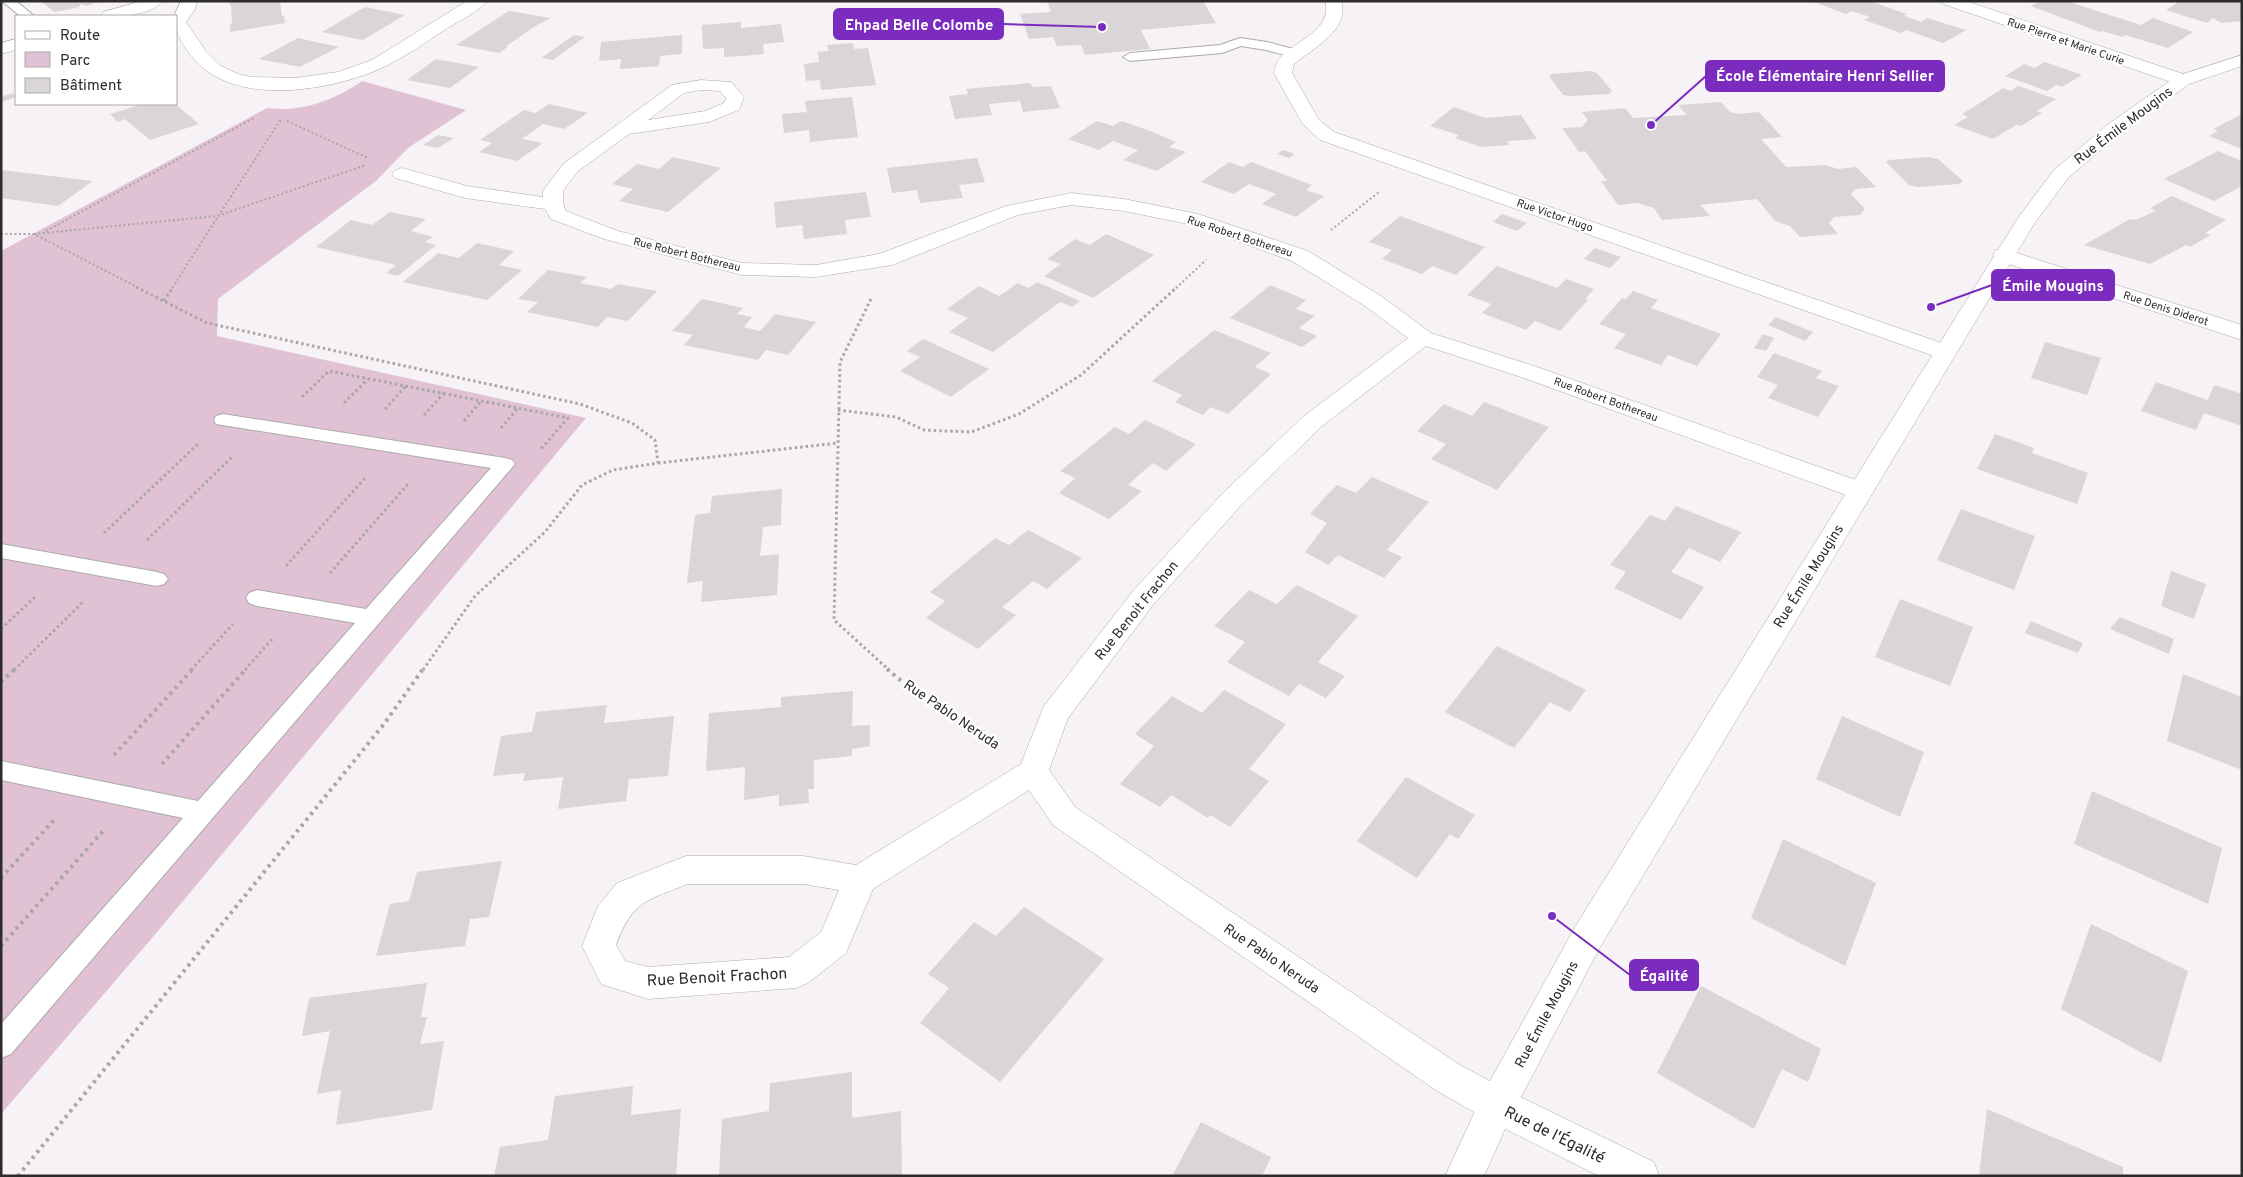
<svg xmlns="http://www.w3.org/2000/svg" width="2243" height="1177" font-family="Overpass,sans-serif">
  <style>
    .green { fill: #e0c2d4 }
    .building { fill: #dad5d8 }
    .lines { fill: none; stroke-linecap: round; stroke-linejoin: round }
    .service-casing { stroke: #ada9ac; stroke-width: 2 }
    .minor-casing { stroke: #ada9ac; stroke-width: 1 }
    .tertiary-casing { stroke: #ada9ac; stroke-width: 1 }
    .path-far2 { stroke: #aaa6a8; stroke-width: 2; stroke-dasharray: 2 2.5; stroke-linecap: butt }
    .path-far1 { stroke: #aaa6a8; stroke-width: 3; stroke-dasharray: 2.5 3; stroke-linecap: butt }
    .path { stroke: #aaa6a8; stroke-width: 4; stroke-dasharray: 3 4.5; stroke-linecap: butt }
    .service { fill: #fff; fill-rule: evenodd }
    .minor { fill: #fff; fill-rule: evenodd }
    .tertiary { fill: #fff; fill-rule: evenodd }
    .labels { text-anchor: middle; stroke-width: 4.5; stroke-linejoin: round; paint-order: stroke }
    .far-street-label { font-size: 11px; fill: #2d2b2c; stroke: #fff }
    .street-label { font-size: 14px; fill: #2d2b2c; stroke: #fff }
    .near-street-label { font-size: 16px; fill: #2d2b2c; stroke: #fff }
    .leader { fill: none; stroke: #7b2cbf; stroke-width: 2 }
    .callout-dot { fill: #7b2cbf; stroke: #fff; stroke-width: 2 }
    .callout { fill: #7b2cbf; stroke: #7b2cbf; stroke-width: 2 }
    .callout-label { font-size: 15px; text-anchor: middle; font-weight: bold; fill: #fff }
  </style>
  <rect width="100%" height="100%" fill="#f7f2f5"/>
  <path class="green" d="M362 81 466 110 408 148 376 181 218 299 217 336 586 418 152 938 1 1114V251L267 108C300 113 335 100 362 81Z"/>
  <path class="building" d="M41 1H98V2L86 6 81 4 79 7 67 10 54 12Z
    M229 1H280L282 16H284L285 23 230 32V25L232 24 231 5 230 6Z
    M1047 1H1203L1216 23 1141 30 1150 49 1085 55 1081 45 1057 46 1053 37 1029 39 1020 14 1051 12Z
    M1811 1H1869L1907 14 1904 16 1921 22 1927 18 1966 30 1943 43 1906 30 1901 33 1864 20 1870 17 1852 11 1846 14Z
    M2039 1H2066L2141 25 2153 18 2193 32 2168 48 2125 35 2122 37 2102 31 2100 32 2031 6Z
    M2180 1H2242V21L2221 23 2213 18 2207 23 2166 10Z
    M365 7 405 15 363 40 322 32Z
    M509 11 551 18 537 25 506 46H509L499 53 456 45Z
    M741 22V28L781 24 784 42 763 44 764 54 743 56 724 57V48L703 49 702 25Z
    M574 35 585 37 553 60 541 58Z
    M682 35V54L660 56 659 66 620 69 621 59 599 61 601 42Z
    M298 38 339 47 300 67 259 59Z
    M853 43 854 49 868 48 876 85 821 90 820 80 806 81 804 64 819 62 818 52 829 51 827 45Z
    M436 59 479 67 450 88 407 80Z
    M2045 62 2082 75 2062 87 2056 85 2047 91 2005 76 2024 64 2035 68Z
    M1590 71 1597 73 1612 91 1609 94 1571 96 1563 95 1549 76 1552 74Z
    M1030 83 1033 87 1051 86 1060 108 1023 112 1020 101 989 104 992 115 955 119 949 96 968 94 966 89Z
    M2018 86 2056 99 2037 111 2042 113 2032 119 2021 126 2016 125 1993 139 1954 125 1968 117 1962 114 1983 101 2003 88 2010 91Z
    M13 93 16 97 1 102V97Z
    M852 97 858 137 810 142 809 130 784 133 782 114 807 112 805 101Z
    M1721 102 1730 112 1738 114 1759 112 1782 137 1761 139 1786 167 1825 165 1838 169 1856 167 1876 187 1856 189 1851 194 1865 209 1860 215 1834 217 1829 223 1838 234 1800 237 1790 226 1775 221 1757 199 1700 205 1710 216 1662 220 1654 208 1638 203 1618 205 1601 181H1607L1585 151 1579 152 1562 128 1582 127 1588 120 1582 112 1625 108 1633 118 1687 115 1678 105Z
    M143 104H175L199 124 150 140 125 119 118 122 110 114Z
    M549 104 588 113 564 129 543 124 522 139 543 143 517 161 479 152 492 143 480 140 524 110 535 113Z
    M1454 107 1486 118 1521 115 1537 139 1507 141 1510 145 1481 147 1455 138 1459 135 1430 126Z
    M2242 114V149L2209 136 2218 131 2213 129Z
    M1097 121 1113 126 1122 121 1150 131 1176 142 1169 147 1186 152 1157 171 1123 160 1138 150 1113 141 1099 150 1068 139Z
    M438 135 454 138 438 148 423 145Z
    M1283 150 1295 154 1289 158 1277 154Z
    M2218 151 2242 161V186L2214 201 2164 179Z
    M673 157 721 168 668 212 619 201 633 189 612 184 637 164 659 169Z
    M1929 157 1938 159 1963 181 1959 184 1917 187 1909 185 1886 162 1889 160Z
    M977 158 985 182 959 185 963 198 920 203 917 190 892 193 887 168Z
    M1229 162 1243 167 1251 162 1312 185 1306 190 1324 196 1296 217 1262 204 1276 194 1249 184 1234 194 1201 182Z
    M1 170 93 181 58 206 1 198Z
    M866 192 871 217 845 220 847 234 804 239 802 225 776 228 774 202Z
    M2172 196 2226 220 2205 233 2211 235 2190 247 2186 245 2150 264 2084 245 2130 219 2135 220 2156 211 2150 208Z
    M390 212 426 219 411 231 433 237 425 242 436 245 398 276 386 273 396 265 316 247 351 220 372 225Z
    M1502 214 1527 223 1517 231 1493 222Z
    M1400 216 1441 231 1485 247 1456 275 1432 266 1422 274 1382 259 1392 250 1369 242Z
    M1106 234 1154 255 1093 298 1044 276 1061 264 1047 259 1075 239 1090 245Z
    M477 243 514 251 499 265 522 270 487 300 403 282 438 253 459 258Z
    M1595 248 1621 257 1610 268 1584 259Z
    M1497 266 1557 288 1566 279 1594 289 1585 299 1588 300 1560 331 1535 321 1526 330 1482 313 1491 304 1467 295Z
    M548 270 587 277 580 283 611 289 618 284 657 291 628 321 607 317 598 327 527 312 538 302 518 299Z
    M1037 282 1080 301 1072 307 1060 302 993 352 949 332 968 318 947 309 979 286 999 296 1018 283 1028 288Z
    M1270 285 1306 300 1296 309 1315 316 1299 328 1317 336 1302 347 1230 318Z
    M1633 291 1658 300 1651 308 1721 334 1697 366 1668 355 1661 365 1614 348 1626 334 1599 324 1622 298 1626 299Z
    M702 299 743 308 737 314 752 317 744 327 760 331 775 314 816 322 788 355 766 350 758 360 684 345 693 335 672 331Z
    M1776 317 1813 332 1805 341 1768 325Z
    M1214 330 1271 353 1255 367 1271 374 1228 414 1210 407 1203 415 1175 402 1182 395 1152 381Z
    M1763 334 1774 338 1766 351 1754 348Z
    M923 339 989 369 951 397 900 371 920 357 907 351Z
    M2045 342 2101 358 2087 395 2031 378Z
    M1774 353 1822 371 1816 378 1839 386 1818 417 1768 398 1778 385 1757 377Z
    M2156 382 2208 400 2214 385 2242 394V426L2204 413 2196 430 2141 411Z
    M1484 402 1549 427 1497 490 1431 459 1446 444 1417 431 1444 404 1472 416Z
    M1145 420 1196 444 1166 471 1153 463 1141 473 1128 485 1142 491 1109 519 1059 493 1075 478 1060 471 1115 427 1129 434Z
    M1995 434 2034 448 2032 453 2088 473 2077 504 1977 469Z
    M1372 477 1429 502 1387 550 1402 557 1384 578 1338 555 1328 565 1305 552 1327 523 1310 514 1323 499 1337 485 1356 493Z
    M782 489 781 525 763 527 760 556 779 554 777 595 701 602 703 581 687 583 695 515 710 513 712 496Z
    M1676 506 1741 532 1720 562 1689 548 1671 572 1704 587 1681 620 1614 588 1626 572 1610 565 1650 515 1665 521Z
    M1961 509 2035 536 2014 590 1937 560Z
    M1028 530 1082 558 1047 589 1033 581 1018 594 1002 607 1016 615 978 649 926 618 945 601 930 592 995 538 1009 545Z
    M2171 571 2206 584 2194 619 2161 606Z
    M1297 585 1358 616 1318 662 1345 676 1326 698 1299 684 1289 696 1227 662 1245 642 1214 626 1249 590 1277 604Z
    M1900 599 1973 627 1950 686 1875 657Z
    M2120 617 2174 639 2169 654 2110 629Z
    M2031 621 2083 643 2078 653 2025 633Z
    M1497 646 1586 690 1570 712 1550 702 1514 748 1445 712Z
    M2183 674 2242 697V770L2167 741Z
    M1224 690 1286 724 1249 769 1269 781 1230 827 1210 815 1208 818 1171 795 1160 807 1120 784 1154 746 1135 734 1172 696 1202 713Z
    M853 691 852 726 870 725V746L852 749V756L814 760V789H808L809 803 779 806V795L744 800 745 767 706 771 709 713 781 707V697Z
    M607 705 604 723 674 716 668 776 629 779 626 801 558 809 563 777 523 781 525 773 493 776 501 736 532 732 536 712Z
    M1842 716 1924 752 1900 817 1816 779Z
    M1406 777 1475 815 1458 839 1450 834 1417 878 1357 841Z
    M2092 791 2222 848 2208 904 2074 844Z
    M1783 839 1876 883 1845 966 1751 918Z
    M502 861 489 917 470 919 465 946 376 956 390 904 409 901 417 872Z
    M1024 907 1104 959 1000 1082 920 1023 949 988 928 974 974 922 996 936Z
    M2091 924 2188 971 2161 1063 2061 1009Z
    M427 983 421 1017H427L420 1044 444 1041 432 1110 336 1125 341 1090 317 1094 330 1031 302 1036 309 998Z
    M1701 986 1821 1049 1808 1082 1782 1069 1754 1129 1657 1073Z
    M852 1072V1118L901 1111 902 1176H719L722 1119 769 1111 770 1083Z
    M633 1086 631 1115 681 1109 676 1176H494L500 1147 548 1140 555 1096Z
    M1987 1109 2123 1167V1176H1979Z
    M1201 1122 1271 1157 1262 1176H1172Z"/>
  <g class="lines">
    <defs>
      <path id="service" d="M2 1H16L34 16H20Z
        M1240 38 1267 42 1301 51 1303 54 1296 58 1266 50 1241 46 1222 53 1130 61 1123 57 1130 53 1220 45Z
        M223 414 505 458 512 460 515 464 11 1054 1 1058V1024L183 818 1 780V761L198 801 355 623 257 606 249 603 246 598 249 593 257 590 366 609 491 468 216 424 214 420 216 416Z
        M1 544 157 572 164 574 168 579 164 584 157 586 1 558Z"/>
      <path id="minor" d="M142 1H162C152 16 117 17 101 16L103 12Z
        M181 1H197L195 9 186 22 205 50 221 66 238 74 252 77 296 78 338 72 372 60 467 1H487C480 11 457 22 446 29 421 45 396 64 367 74 315 93 227 105 190 54 179 40 176 34 176 16H174Z
        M1325 1H1341C1351 29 1312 49 1294 64L1292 73 1319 120 1334 132 1953 347 1957 352 1953 357 1945 359 1937 357 1320 140 1302 123 1274 73C1275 68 1276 62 1280 58 1295 41 1334 29 1325 1Z
        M1941 1H1966L2189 76 2192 80 2189 84 2183 85 2177 84 1943 4Z
        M16 39V50L1 54V43Z
        M701 80 731 82 744 97 739 110 709 122 629 134 577 172 563 191V204L566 211 618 231 742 263 816 265 879 254 1006 206 1071 193 1124 199 1198 214 1308 251 1381 296 1431 333 1537 367 1870 485 1874 491 1870 497 1861 499 1852 497 1521 377 1426 346 1322 426 1242 504 1153 605 1068 718 1049 770 1075 807 1460 1065 1510 1092 1654 1162 1659 1176H1599L1484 1118 1434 1089 1053 825 1029 790 873 889 846 953 808 983 796 988 648 999 601 984 582 946 598 906 617 883 686 856H803L856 865 1021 764 1044 706 1133 591 1224 492 1304 416 1408 338 1365 306 1292 261 1193 225 1124 211 1071 205 1018 215 892 265 816 277 742 275 604 239 551 219 545 209 465 198 395 178 392 174 395 170 402 168 467 186 543 197V191L563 164 672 85ZM701 90 720 91 726 98 724 103 705 111 648 120 684 93ZM688 884H803L839 890 821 932 789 957 648 967 625 961 616 945C633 900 646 901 688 884Z
        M2004 249 2242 325V340L1996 260 1993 255 1996 250Z"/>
      <path id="tertiary" d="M2242 55V66L2189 84 2121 133 2068 178 2034 224 1599 949 1510 1118 1484 1176H1445L1484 1092 1575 927 2018 218 2054 170 2107 125 2177 76Z"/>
    </defs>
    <use href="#service" class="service-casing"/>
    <use href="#minor" class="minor-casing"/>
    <use href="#tertiary" class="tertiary-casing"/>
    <path class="path-far2" d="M287 121 368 158
      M1331 230 1379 192
      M46 231 254 118
      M1 234H34L139 288
      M34 234 217 216 366 165
      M172 288 281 119
      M1176 288 1206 260"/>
    <path class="path-far1" d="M136 287 207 323 580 404 632 423 655 440 658 463 613 470 582 485 545 532 475 596 423 670
      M871 299 840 362 834 620 889 670
      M164 301 173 287
      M302 397 329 371 568 418 540 450
      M344 403 368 379
      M385 409 406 386
      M838 410 896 417 924 430 971 432 1019 414 1081 375 1177 287
      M424 415 444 393
      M464 421 481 401
      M501 428 518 408
      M658 463 838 443
      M104 533 199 443
      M147 540 232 457
      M286 566 365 478
      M330 573 408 484
      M1 629 37 595
      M14 670 83 602
      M191 670 233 624
      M245 670 273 638"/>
    <path class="path" d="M887 669 899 679 984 733 997 744
      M1 682 15 669
      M114 755 193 669
      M162 764 246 669
      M1 878 54 820
      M1 946 103 831
      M18 1176 384 724 423 669"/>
    <use href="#service" class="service"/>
    <use href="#minor" class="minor"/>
    <use href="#tertiary" class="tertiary"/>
  </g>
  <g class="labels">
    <g class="far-street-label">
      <text transform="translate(2066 41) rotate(19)" y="4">Rue Pierre et Marie Curie</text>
      <text transform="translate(1555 215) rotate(19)" y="4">Rue Victor Hugo</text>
      <text transform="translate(1240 236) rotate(18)" y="4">Rue Robert Bothereau</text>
      <text transform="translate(687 254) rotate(14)" y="4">Rue Robert Bothereau</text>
      <text transform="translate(2166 308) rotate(18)" y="4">Rue Denis Diderot</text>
      <text transform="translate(1606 399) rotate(20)" y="4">Rue Robert Bothereau</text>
    </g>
    <g class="street-label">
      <text transform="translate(2123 125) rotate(-37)" y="5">Rue Émile Mougins</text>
      <text transform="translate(1808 576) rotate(-58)" y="5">Rue Émile Mougins</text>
      <text transform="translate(1136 610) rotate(-51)" y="5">Rue Benoit Frachon</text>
      <text transform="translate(952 714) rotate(34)" y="5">Rue Pablo Neruda</text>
      <text transform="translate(1272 958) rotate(34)" y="5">Rue Pablo Neruda</text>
      <text transform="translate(1546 1014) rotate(-62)" y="5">Rue Émile Mougins</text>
    </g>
    <g class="near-street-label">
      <text transform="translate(717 976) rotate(-3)" y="6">Rue Benoit Frachon</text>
      <text transform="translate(1555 1134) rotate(26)" y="6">Rue de l'Égalité</text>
    </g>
  </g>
  <path class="leader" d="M1102 27L1003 24M1651 125L1706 76M1931 307L1992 285M1552 916L1630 975"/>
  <g class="callout-dot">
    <circle cx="1102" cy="27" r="5"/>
    <circle cx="1651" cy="125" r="5"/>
    <circle cx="1931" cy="307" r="5"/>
    <circle cx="1552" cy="916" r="5"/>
  </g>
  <g class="callout">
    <rect x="834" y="9" width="169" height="30" rx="5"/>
    <rect x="1706" y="61" width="238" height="30" rx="5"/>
    <rect x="1992" y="270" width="122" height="30" rx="5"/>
    <rect x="1630" y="960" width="68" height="30" rx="5"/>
  </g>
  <g class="callout-label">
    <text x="919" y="30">Ehpad Belle Colombe</text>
    <text x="1825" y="81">École Élémentaire Henri Sellier</text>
    <text x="2053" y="291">Émile Mougins</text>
    <text x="1664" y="981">Égalité</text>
  </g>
  <rect width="2243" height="1177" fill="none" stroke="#2d2b2c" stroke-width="5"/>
  <rect x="15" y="15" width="162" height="90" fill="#ffffff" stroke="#abaaab"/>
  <rect x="25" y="31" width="25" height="8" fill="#ffffff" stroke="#abaaab"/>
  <text x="60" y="40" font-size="15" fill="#2d2b2c">Route</text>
  <rect x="25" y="52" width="25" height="15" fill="#e0c2d4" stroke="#abaaab"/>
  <text x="60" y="65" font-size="15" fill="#2d2b2c">Parc</text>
  <rect x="25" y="78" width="25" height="15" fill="#dad5d8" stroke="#abaaab"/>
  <text x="60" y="90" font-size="15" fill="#2d2b2c">Bâtiment</text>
</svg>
